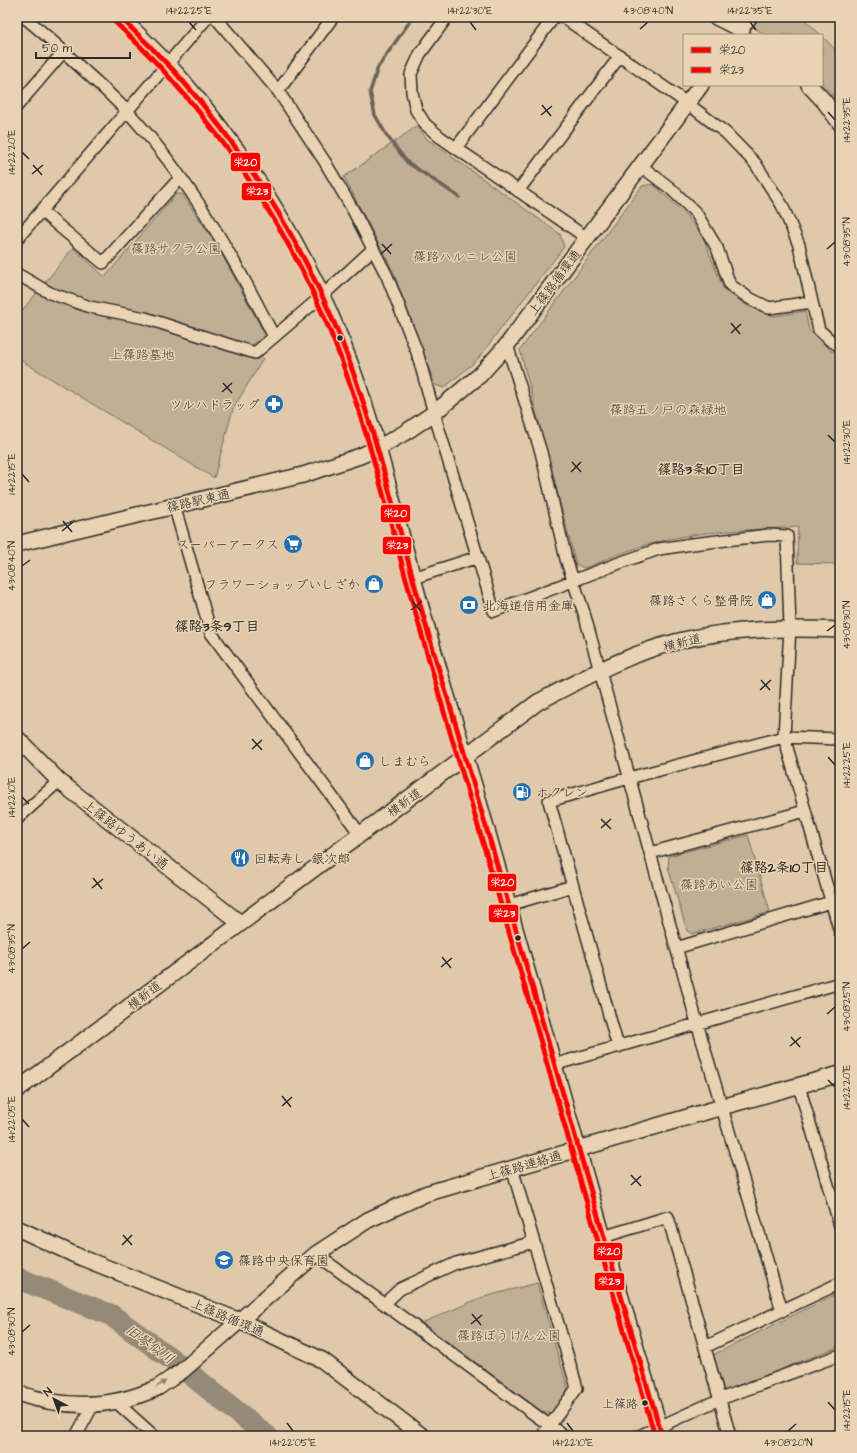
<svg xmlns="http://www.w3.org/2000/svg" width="857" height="1453" font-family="'Architects Daughter','Klee One',sans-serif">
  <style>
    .green { fill: #c1af95; stroke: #766d60 }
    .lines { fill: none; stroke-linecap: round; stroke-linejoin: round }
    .stream { stroke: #6b6359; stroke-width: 3.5 }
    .river { stroke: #958977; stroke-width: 22 }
    .street-casing { stroke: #2b2b2b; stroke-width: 14 }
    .secondary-casing { stroke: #2b2b2b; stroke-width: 18 }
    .street { stroke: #ead3b2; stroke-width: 11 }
    .secondary { stroke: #ead3b2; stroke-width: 15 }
    .bus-1-casing { stroke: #ead3b2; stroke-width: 8 }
    .bus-2-casing { stroke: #ead3b2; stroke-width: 8 }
    .bus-1 { stroke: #f00; stroke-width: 5 }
    .bus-2 { stroke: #f00; stroke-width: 5 }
    .oneway { fill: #8a7f6e }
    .ticks { fill: none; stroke: #2b2b2b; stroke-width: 1.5 }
    .bus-dot { fill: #2b2b2b; stroke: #ead3b2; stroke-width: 1.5 }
    .labels { text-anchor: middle; stroke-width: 3; stroke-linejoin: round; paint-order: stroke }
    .bus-label { font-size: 12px; fill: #2b2b2b; stroke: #ead3b2; text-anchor: end }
    .park-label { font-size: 13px; fill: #494540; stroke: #ead3b2 }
    .street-label { font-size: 13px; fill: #2b2b2b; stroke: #ead3b2 }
    .poi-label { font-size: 13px; fill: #2b2b2b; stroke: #ead3b2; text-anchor: start }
    .neighbourhood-label { font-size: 14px; font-weight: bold; fill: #2b2b2b; stroke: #ead3b2 }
    .water-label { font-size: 14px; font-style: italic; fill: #46423e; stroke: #ead3b2 }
    .line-badge { stroke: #ead3b2; stroke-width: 1.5 }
    .badge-label { font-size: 11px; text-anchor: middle; font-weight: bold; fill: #fff }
    .neatline { fill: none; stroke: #2b2b2b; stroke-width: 1.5 }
    .ticks-label { font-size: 10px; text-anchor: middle; fill: #2b2b2b }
  </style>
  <rect width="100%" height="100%" fill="#dfc9aa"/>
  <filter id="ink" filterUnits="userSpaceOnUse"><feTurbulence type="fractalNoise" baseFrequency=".025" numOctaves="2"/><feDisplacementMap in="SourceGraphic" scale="8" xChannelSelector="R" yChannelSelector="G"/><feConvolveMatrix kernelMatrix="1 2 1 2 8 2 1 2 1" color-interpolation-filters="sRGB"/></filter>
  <g filter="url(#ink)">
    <path class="green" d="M737 17H802L821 35H766Z
      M822 36 840 54V107L831 93 822 85Z
      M417 126 427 139 560 234 564 247 476 361 444 388 435 385 393 271 344 177Z
      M653 184 686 215 703 237 724 290 748 306 774 316 805 311 809 330 831 351 840 353V564L797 563 798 527C749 530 698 530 650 544 627 550 606 560 584 568L576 564 520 350 642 186Z
      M176 194H182L217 245 263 331V337L252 345 263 359 233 409 214 478 17 358V317L73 248 105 277Z
      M748 835 770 912 692 934 687 931 668 867 669 856Z
      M537 1283 568 1389 551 1413H544L422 1323 480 1298Z
      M840 1292V1346L723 1392 713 1355Z"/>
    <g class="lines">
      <path class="stream" d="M413 17 378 67 370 92 375 115 387 136 407 162 459 197"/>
      <path class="river" d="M17 1278 111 1315 174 1361 267 1436"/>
      <defs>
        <path id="street" d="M24 17C43 32 61 49 78 65 95 80 111 95 127 111 188 177 234 257 274 337
          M215 17 278 91 325 162 353 210 387 276 417 352 434 413 494 611 622 562 659 549 692 544 769 535 787 536 790 628 784 737 840 932
          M447 17 420 54 411 74 412 92 416 110 425 124 440 137 587 238
          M563 17 687 103 726 133 755 163 782 205 799 245 812 302
          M742 30 752 17
          M278 91 333 17
          M17 106 64 51
          M456 148 554 17
          M641 166 670 188 696 213 717 248 730 285 749 298 769 308 812 302 819 330 831 341 840 346
          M518 191 620 56
          M41 211 103 263 180 178
          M17 239 208 17
          M17 274 50 293 90 307 145 318 255 353 322 296 373 249
          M507 345 541 452 566 559 584 613 697 1023 782 1311
          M174 505 211 633 360 834
          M413 578 478 557
          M17 819 59 781
          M650 853 805 811
          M509 905 573 886
          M676 948 831 902
          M618 1047 549 801 629 778 784 737 840 739
          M553 1065 840 983
          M799 1086 840 1226
          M512 1168 577 1388 542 1436
          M603 1237 668 1217 730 1436
          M316 1254 564 1436
          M384 1304 400 1289 456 1263 534 1242
          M705 1347 840 1283
          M115 1401 154 1436
          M76 1436 93 1405
          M639 1436 720 1399 840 1355"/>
        <path id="secondary" d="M120 17C141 37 162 57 181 79 254 164 315 264 353 371 378 439 394 509 413 578 432 648 453 717 474 785L603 1237 662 1436
          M716 17 742 30
          M809 85 824 101 840 123
          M17 544 303 475 360 456 378 448 406 432 434 413 480 375 507 345 701 85
          M17 738 59 781 240 923
          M17 1090 538 702C584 678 631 652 683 640 735 628 787 628 840 630
          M17 1228 75 1255 240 1321 322 1360 422 1436
          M17 1393C64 1409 111 1409 157 1388 165 1383 174 1376 182 1371L316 1254 368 1220 425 1194 722 1107 840 1074"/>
      </defs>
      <use href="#street" class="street-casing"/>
      <use href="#secondary" class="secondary-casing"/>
      <use href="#street" class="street"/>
      <use href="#secondary" class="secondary"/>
      <defs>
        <path id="bus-1" d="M120 17C139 35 157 53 175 72 243 148 299 238 338 332 367 404 386 479 406 553 420 606 435 658 451 709 524 951 590 1194 662 1436"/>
        <path id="bus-2" d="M115 22C134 40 152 57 169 77 237 152 294 242 332 336 361 408 380 482 400 557 414 609 429 660 444 712 517 953 583 1195 655 1436"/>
      </defs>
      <use href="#bus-1" class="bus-1-casing"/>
      <use href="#bus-2" class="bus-2-casing"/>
      <use href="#bus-1" class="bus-1"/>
      <use href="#bus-2" class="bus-2"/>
    </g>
    <defs><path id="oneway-solid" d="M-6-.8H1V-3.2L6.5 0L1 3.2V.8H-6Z"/></defs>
    <use class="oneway" href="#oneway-solid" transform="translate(161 1384) rotate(-32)"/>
  </g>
  <path class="ticks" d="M189 22 196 30M470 22 476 30M750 22 756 30M640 29 648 22M542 105 551 116M828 112 835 120M541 115 552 106M22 152 29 159M33 165 42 175M32 174 43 165M382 244 391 254M827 249 835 242M381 254 392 244M731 323 740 334M731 333 741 324M223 383 232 393M222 392 232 383M828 435 835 442M572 462 581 472M571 472 581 462M22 474 29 482M63 521 72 532M62 531 73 522M22 566 30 560M412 601 421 611M411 610 422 601M827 631 835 625M761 680 770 690M760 690 771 680M252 739 262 750M252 749 262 740M828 757 835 765M22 797 29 804M601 819 611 829M601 828 611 819M93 878 102 889M92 888 103 879M22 949 30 942M442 957 451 968M441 967 452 958M827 1014 835 1007M791 1037 800 1047M790 1046 801 1037M828 1080 835 1087M282 1096 291 1107M282 1106 292 1097M22 1119 29 1127M631 1175 641 1186M631 1185 641 1176M123 1235 132 1245M122 1245 132 1235M472 1314 481 1325M471 1324 482 1315M22 1332 30 1325M828 1402 835 1410M287 1423 293 1431M567 1423 573 1431M788 1431 796 1424"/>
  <defs>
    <symbol id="pharmacy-disc" viewBox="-11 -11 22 22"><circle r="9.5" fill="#1f6fb2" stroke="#ead3b2"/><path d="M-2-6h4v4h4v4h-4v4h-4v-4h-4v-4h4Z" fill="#fff"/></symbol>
    <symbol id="supermarket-disc" viewBox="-11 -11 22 22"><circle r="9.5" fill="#1f6fb2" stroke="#ead3b2"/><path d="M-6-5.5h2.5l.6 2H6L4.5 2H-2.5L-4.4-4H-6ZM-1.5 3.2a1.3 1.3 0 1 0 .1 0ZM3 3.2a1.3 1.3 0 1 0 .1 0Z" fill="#fff"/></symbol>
    <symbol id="shop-disc" viewBox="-11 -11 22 22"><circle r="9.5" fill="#1f6fb2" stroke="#ead3b2"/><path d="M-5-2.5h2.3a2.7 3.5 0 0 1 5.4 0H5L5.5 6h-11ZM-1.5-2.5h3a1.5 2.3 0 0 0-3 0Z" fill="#fff"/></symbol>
    <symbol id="bank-disc" viewBox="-11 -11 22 22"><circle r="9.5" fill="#1f6fb2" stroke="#ead3b2"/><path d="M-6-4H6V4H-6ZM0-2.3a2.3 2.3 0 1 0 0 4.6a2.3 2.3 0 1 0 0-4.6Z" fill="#fff"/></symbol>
    <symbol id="fuel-disc" viewBox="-11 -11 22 22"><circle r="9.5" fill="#1f6fb2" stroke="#ead3b2"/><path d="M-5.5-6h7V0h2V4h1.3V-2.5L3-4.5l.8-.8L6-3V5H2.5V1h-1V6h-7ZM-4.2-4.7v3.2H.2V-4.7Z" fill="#fff"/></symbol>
    <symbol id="restaurant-disc" viewBox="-11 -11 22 22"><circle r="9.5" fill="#1f6fb2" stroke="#ead3b2"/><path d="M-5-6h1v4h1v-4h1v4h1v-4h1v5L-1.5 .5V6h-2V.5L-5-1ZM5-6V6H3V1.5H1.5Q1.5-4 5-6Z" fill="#fff"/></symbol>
    <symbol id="school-disc" viewBox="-11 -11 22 22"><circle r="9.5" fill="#1f6fb2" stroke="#ead3b2"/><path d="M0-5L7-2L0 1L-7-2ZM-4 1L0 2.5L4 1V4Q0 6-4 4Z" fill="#fff"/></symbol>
  </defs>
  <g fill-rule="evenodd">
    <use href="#pharmacy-disc" x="263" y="393" width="22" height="22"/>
    <use href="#supermarket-disc" x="282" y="533" width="22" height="22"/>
    <use href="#shop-disc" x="363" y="573" width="22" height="22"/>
    <use href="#shop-disc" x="756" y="589" width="22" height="22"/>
    <use href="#bank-disc" x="458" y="594" width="22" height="22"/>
    <use href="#shop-disc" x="354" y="750" width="22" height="22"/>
    <use href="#fuel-disc" x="511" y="781" width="22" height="22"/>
    <use href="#restaurant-disc" x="229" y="847" width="22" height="22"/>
    <use href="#school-disc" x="213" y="1249" width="22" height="22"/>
  </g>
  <g class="bus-dot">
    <circle cx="340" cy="338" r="3.5"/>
    <circle cx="518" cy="938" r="3.5"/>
    <circle cx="645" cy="1403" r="3.5"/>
  </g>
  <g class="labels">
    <g class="bus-label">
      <text x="638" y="1408">上篠路</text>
    </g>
    <g class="park-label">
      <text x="176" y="253">篠路サクラ公園</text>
      <text x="465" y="261">篠路ハルニレ公園</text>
      <text x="142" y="359">上篠路墓地</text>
      <text x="668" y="414">篠路五ノ戸の森緑地</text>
      <text x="719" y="889">篠路あい公園</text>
      <text x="509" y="1340">篠路ぼうけん公園</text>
    </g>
    <g class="street-label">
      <text transform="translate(554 282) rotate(-53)" y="5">上篠路循環通</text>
      <text transform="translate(198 500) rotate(-13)" y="5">篠路駅東通</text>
      <text transform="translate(682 642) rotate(-14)" y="5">横新道</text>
      <text transform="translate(404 802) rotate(-36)" y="5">横新道</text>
      <text transform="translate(126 834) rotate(38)" y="5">上篠路ゆうあい通</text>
      <text transform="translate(144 995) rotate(-37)" y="5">横新道</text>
      <text transform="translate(524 1165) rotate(-16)" y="5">上篠路連絡通</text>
      <text transform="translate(228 1317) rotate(23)" y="5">上篠路循環通</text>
    </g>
    <g class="poi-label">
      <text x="260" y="409" text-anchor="end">ツルハドラッグ</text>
      <text x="279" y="549" text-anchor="end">スーパーアークス</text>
      <text x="360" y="589" text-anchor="end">フラワーショップいしざか</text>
      <text x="753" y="605" text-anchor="end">篠路さくら整骨院</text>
      <text x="483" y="610">北海道信用金庫</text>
      <text x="379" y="766">しまむら</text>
      <text x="536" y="797">ホクレン</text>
      <text x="254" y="863">回転寿し 銀次郎</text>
      <text x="238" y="1265">篠路中央保育園</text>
    </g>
    <g class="neighbourhood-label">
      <text x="701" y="474">篠路3条10丁目</text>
      <text x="217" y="631">篠路3条9丁目</text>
      <text x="784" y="872">篠路2条10丁目</text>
    </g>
    <g class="water-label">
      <text transform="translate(150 1344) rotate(36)" y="5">旧琴似川</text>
    </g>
  </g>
  <g class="line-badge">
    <rect x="230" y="152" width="31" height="20" rx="4" fill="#f00"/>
    <rect x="241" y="182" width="31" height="19" rx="4" fill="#f00"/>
    <rect x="380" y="504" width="31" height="19" rx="4" fill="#f00"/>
    <rect x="382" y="536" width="30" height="19" rx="4" fill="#f00"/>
    <rect x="487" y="873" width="30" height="19" rx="4" fill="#f00"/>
    <rect x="488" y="904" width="31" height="19" rx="4" fill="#f00"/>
    <rect x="593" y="1242" width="30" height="19" rx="4" fill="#f00"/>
    <rect x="594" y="1272" width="31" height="19" rx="4" fill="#f00"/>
  </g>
  <g class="badge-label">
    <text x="245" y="166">栄20</text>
    <text x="257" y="195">栄23</text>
    <text x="395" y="517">栄20</text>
    <text x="397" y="549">栄23</text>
    <text x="502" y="886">栄20</text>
    <text x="504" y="917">栄23</text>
    <text x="608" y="1255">栄20</text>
    <text x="609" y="1285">栄23</text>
  </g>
  <rect width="857" height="1453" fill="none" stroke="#ead3b2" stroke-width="44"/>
  <rect x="683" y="34" width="140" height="52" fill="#ead3b2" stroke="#9e907c"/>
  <rect x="691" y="47" width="20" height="6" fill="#ff0000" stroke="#9e907c"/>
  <text x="719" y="54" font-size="12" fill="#2b2b2b">栄20</text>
  <rect x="691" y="67" width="20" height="6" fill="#ff0000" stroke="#9e907c"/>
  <text x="719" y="74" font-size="12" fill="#2b2b2b">栄23</text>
  <g transform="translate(54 1399) rotate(319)" stroke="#ead3b2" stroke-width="3" paint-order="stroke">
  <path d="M0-3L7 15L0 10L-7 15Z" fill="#2b2b2b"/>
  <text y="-6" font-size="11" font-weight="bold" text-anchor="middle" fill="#2b2b2b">N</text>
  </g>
  <path d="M36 52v6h94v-6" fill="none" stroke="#2b2b2b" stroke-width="2"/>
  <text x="42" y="52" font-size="12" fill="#2b2b2b" stroke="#ead3b2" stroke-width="3" paint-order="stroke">50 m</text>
  <rect x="22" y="22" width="813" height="1409" class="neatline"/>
  <g class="ticks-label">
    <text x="189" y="14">141°22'25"E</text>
    <text x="470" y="14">141°22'30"E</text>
    <text x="648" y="14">43°08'40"N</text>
    <text x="750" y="14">141°22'35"E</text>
    <text transform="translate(846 120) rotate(-90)" y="4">141°22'35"E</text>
    <text transform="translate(11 152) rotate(-90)" y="4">141°22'20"E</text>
    <text transform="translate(846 242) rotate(-90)" y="4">43°08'35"N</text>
    <text transform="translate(846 442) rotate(-90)" y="4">141°22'30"E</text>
    <text transform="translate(11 474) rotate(-90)" y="4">141°22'15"E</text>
    <text transform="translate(11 566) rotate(-90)" y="4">43°08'40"N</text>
    <text transform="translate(846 625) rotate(-90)" y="4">43°08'30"N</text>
    <text transform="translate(846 765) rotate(-90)" y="4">141°22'25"E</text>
    <text transform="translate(11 797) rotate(-90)" y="4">141°22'10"E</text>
    <text transform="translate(11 949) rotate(-90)" y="4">43°08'35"N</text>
    <text transform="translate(846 1007) rotate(-90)" y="4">43°08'25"N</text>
    <text transform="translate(846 1087) rotate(-90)" y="4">141°22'20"E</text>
    <text transform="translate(11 1119) rotate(-90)" y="4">141°22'05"E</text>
    <text transform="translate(11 1332) rotate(-90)" y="4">43°08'30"N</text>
    <text transform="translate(846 1410) rotate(-90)" y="4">141°22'15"E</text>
    <text x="293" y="1446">141°22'05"E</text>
    <text x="573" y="1446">141°22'10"E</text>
    <text x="788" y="1446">43°08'20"N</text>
  </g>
</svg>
